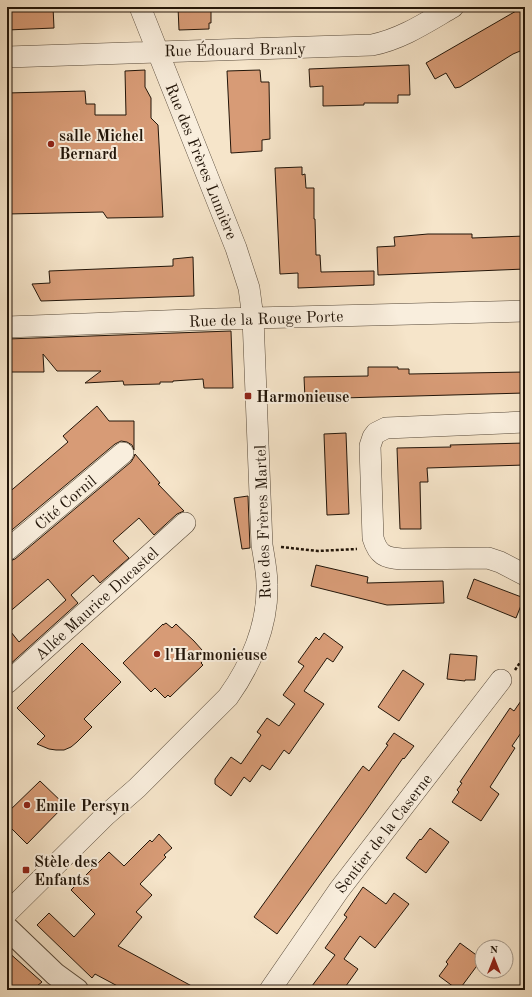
<svg xmlns="http://www.w3.org/2000/svg" width="532" height="997" font-family="'Old Standard TT',serif">
  <style>
    .building { fill: #d79b76; stroke: #221509 }
    .lines { fill: none; stroke-linecap: round; stroke-linejoin: round }
    .minor-casing { stroke: #574939; stroke-width: 22 }
    .tertiary-casing { stroke: #574939; stroke-width: 24 }
    .path { stroke: #221509; stroke-width: 2.5; stroke-dasharray: 3 2; stroke-linecap: butt }
    .minor { stroke: #f9eedd; stroke-width: 21 }
    .tertiary { stroke: #f9eedd; stroke-width: 22 }
    .poi-dot { fill: #8f2418; stroke: #f9eedd; stroke-width: 1.5 }
    .labels { text-anchor: middle; stroke-width: 4; stroke-linejoin: round; paint-order: stroke }
    .street-label { font-size: 16px; fill: #221509; stroke: #f9eedd }
    .poi-label { font-size: 16px; font-weight: bold; fill: #221509; stroke: #f9eedd; text-anchor: start }
  </style>
  <rect width="100%" height="100%" fill="#f6e5ca"/>
  <filter id="stains"><feTurbulence type="fractalNoise" baseFrequency=".005" numOctaves="4"/><feColorMatrix values="0 0 0 0 .2 0 0 0 0 .09 0 0 0 0 .02 0 0 0 .5 -.17"/></filter>
  <radialGradient id="worn" r=".72"><stop offset=".6" stop-color="#630" stop-opacity="0"/><stop offset="1" stop-color="#630" stop-opacity=".3"/></radialGradient>
  <path class="building" d="M20 7H53L54 28 7 30V8Z
    M178 7H211V23H209V29L179 30Z
    M523 7H525V49L513 54 460 87 455 88 446 73 435 79 426 63Z
    M409 65 410 95H398V103H364V105L323 106V86L310 87 309 69Z
    M145 70V87L151 98V118L158 125 163 217 107 218 103 212 7 214V93L85 91 86 104H95V115H126L125 71Z
    M260 70 261 82H269L270 139 262 140V151L231 153 227 71Z
    M302 167V175L305 174 306 188H314V219H315L316 255H320L321 272 374 271V285L298 288V273L280 274 275 168Z
    M428 234H472V238L525 236V269L378 275 377 247 395 246 394 237Z
    M193 257 194 296 41 301 32 284 50 283 49 271 173 266V259Z
    M231 331 233 388H204L203 379 173 381V382H160V384L124 385 123 381 85 383 101 371H57L43 354 44 372H7V339Z
    M368 367H398V369H409V374L525 372V393L305 399 304 377 368 376Z
    M97 406 109 421H134V450L132 445 127 442 121 441 115 444 7 534V494L68 442 63 436Z
    M346 433 349 514 327 515 324 434Z
    M525 443V465L427 468 428 482H420L421 529H400L397 448 451 447 450 445Z
    M135 454 160 483 158 484 184 511 177 514 154 535 139 518 113 541 129 558 100 583 93 575 71 595 78 603 7 667V627L19 642 66 600 48 579 7 614V562L15 559 131 462 134 457Z
    M248 496 250 548 242 549 234 498Z
    M316 565 368 577 367 583 443 581 444 603 387 605 311 586Z
    M474 579 524 598 516 618 467 598Z
    M166 623 172 628 176 624 194 641 202 650 197 655 203 661 201 663 203 665 170 697 168 695 165 698 155 688 151 692 123 663 163 624V625Z
    M324 633 343 647 333 662 327 658 304 691 324 704 289 754 284 750 270 770 262 765 250 782 244 777 231 796 215 784V779L231 757 241 764 261 735 257 732 267 718 279 726 295 704 283 695 304 666 298 662 316 637 319 640Z
    M82 643 121 682 84 719 92 727 77 742 71 747 64 750H56L49 749 37 744 45 736 17 708Z
    M450 654 477 656 475 680H465V681L447 679Z
    M403 670 424 684 399 721 378 707Z
    M525 695V727L512 746 515 748 490 787 499 794 481 821 452 802 459 792 457 790 462 783 460 782 510 708 514 711Z
    M394 733 414 746 404 759 403 758 366 811 277 934 254 917 363 766 369 771 388 745 386 744Z
    M40 781 65 805 27 844 7 824V813Z
    M430 828 449 842 426 873 406 858 420 839 421 840Z
    M159 834 172 848 164 855 166 857 140 884 152 895 136 912 142 917 118 946 199 990H125L95 974 92 978 37 925 49 913 74 937 95 914 71 890 109 852 124 866 150 840 152 842Z
    M363 887 386 904 394 893 409 904 375 948 360 936 344 959 358 969 343 990H309L335 955 325 948 347 917 344 915Z
    M460 943 479 957V963L459 990H458L439 976 448 964 446 962Z
    M7 951 42 982 32 990H7Z"/>
  <g class="lines">
    <defs>
      <path id="minor" d="M7 57 372 45C402 39 427 22 453 7
        M7 327 216 319 525 311
        M525 422 386 428 376 433 373 437 370 446 373 538C378 555 385 558 402 559L488 558 500 562 525 575
        M7 550 123 453
        M7 683 185 523
        M7 913 106 815 137 788 228 697C251 665 268 625 267 585 267 571 264 558 262 545L253 318 249 288 236 248 140 7
        M270 990 339 890 501 680"/>
      <path id="tertiary" d="M7 928 55 974 77 990"/>
    </defs>
    <use href="#minor" class="minor-casing"/>
    <use href="#tertiary" class="tertiary-casing"/>
    <path class="path" d="M281 547 318 551 357 549
      M515 670 525 655"/>
    <use href="#minor" class="minor"/>
    <use href="#tertiary" class="tertiary"/>
  </g>
  <g class="poi-dot">
    <circle cx="51" cy="144" r="4"/>
    <rect x="244" y="392" width="8" height="8" rx="2"/>
    <circle cx="157" cy="654" r="4"/>
    <circle cx="27" cy="805" r="4"/>
    <rect x="22" y="866" width="8" height="8" rx="2"/>
  </g>
  <g class="labels">
    <g class="street-label">
      <text transform="translate(235 49) rotate(-1)" y="6">Rue Édouard Branly</text>
      <text transform="translate(202 161) rotate(68)" y="6">Rue des Frères Lumière</text>
      <text transform="translate(266 318) rotate(-2)" y="6">Rue de la Rouge Porte</text>
      <text transform="translate(65 502) rotate(-40)" y="6">Cité Cornil</text>
      <text transform="translate(262 522) rotate(-92)" y="6">Rue des Frères Martel</text>
      <text transform="translate(96 603) rotate(-42)" y="6">Allée Maurice Ducastel</text>
      <text transform="translate(383 833) rotate(-52)" y="6">Sentier de la Caserne</text>
    </g>
    <g class="poi-label">
      <text x="59" y="141">salle Michel<tspan x="59" dy="18">Bernard</tspan></text>
      <text x="256" y="402">Harmonieuse</text>
      <text x="165" y="660">l'Harmonieuse</text>
      <text x="35" y="811">Emile Persyn</text>
      <text x="34" y="867">Stèle des<tspan x="34" dy="18">Enfants</tspan></text>
    </g>
  </g>
  <rect width="532" height="997" fill="none" stroke="#f6e5ca" stroke-width="24"/>
  <rect x="8" y="8" width="516" height="981" fill="none" stroke="#221509" stroke-width="2"/>
  <rect x="12" y="12" width="508" height="973" fill="none" stroke="#221509"/>
  <g transform="translate(494 959)"><circle r="19" fill="#f9eedd" stroke="#a39788"/>
  <path d="M0-3L7 15L0 10L-7 15Z" fill="#8f2418"/>
  <text y="-6" font-size="11" font-weight="bold" text-anchor="middle" fill="#221509">N</text>
  </g>
  <rect width="100%" height="100%" filter="url(#stains)"/>
  <rect width="100%" height="100%" fill="url(#worn)"/>
</svg>
